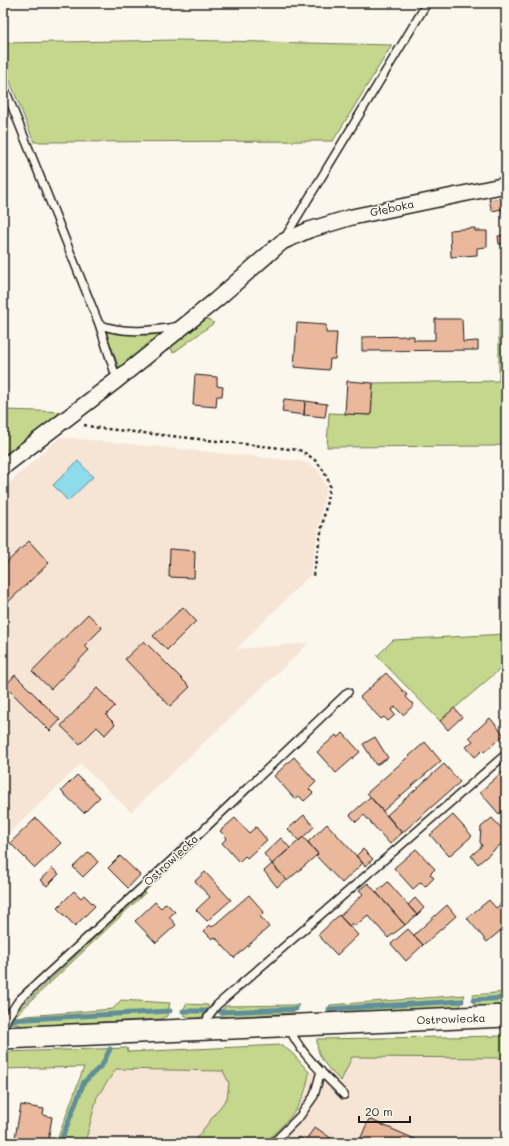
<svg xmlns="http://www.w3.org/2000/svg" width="509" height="1146" font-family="Mali,sans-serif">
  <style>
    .built { fill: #f6e4d4 }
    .green { fill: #c4d78c; stroke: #707a54 }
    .water { fill: #8ddbeb; stroke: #608f98 }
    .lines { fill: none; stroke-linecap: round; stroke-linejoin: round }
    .stream { stroke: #608f98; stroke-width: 5 }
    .building { fill: #eab89c; stroke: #1c1c1c }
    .lane-casing { stroke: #1c1c1c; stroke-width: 10 }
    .street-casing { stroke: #1c1c1c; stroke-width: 18 }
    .secondary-casing { stroke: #1c1c1c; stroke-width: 24 }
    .path { stroke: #1c1c1c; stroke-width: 2.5; stroke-dasharray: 3 3; stroke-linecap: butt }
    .lane { stroke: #fbf7ec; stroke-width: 7 }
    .street { stroke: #fbf7ec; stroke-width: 15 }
    .secondary { stroke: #fbf7ec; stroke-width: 21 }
    .labels { text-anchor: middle; stroke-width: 3; stroke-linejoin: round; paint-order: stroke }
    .street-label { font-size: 11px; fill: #1c1c1c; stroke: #fbf7ec }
  </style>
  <rect width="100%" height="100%" fill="#fbf7ec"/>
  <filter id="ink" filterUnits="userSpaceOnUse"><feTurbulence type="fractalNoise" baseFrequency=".025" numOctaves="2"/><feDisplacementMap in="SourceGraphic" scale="8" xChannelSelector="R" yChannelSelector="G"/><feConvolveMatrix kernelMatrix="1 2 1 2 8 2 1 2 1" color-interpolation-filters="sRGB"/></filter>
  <g filter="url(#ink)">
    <path class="built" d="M60 437 298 461 310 464 318 470 326 487 310 575 236 649 309 643 131 812 81 764 3 839V699L10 692 3 684V489Z
      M351 1057 506 1058V1143H265L300 1105 307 1090 309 1072 329 1069 341 1081Z
      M116 1069 223 1071 229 1083 227 1098 193 1143H85L97 1097Z"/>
    <path class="green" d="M179 40 392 45 333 141 34 142 3 64V43Z
      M506 318V444L494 446 327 447 329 413 371 415 373 383 499 381V319Z
      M204 319H208L214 323 173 353 171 348 172 346Z
      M106 332 124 333 169 332 120 371Z
      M3 410 70 412 10 455H3Z
      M506 634V664L440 721 377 656 393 640Z
      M144 891 145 893 14 1017 113 1009 121 1000 170 1003 167 1016 161 1019 24 1026 11 1023 10 1020 14 1014Z
      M506 992V1005L479 1006 473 1003V995Z
      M465 995 460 1006 456 1008 331 1013 329 1009 330 1005Z
      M186 1004 208 1005C207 1018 195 1022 184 1015L183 1011Z
      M299 1005 293 1013 227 1017 222 1016 220 1012 225 1006Z
      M506 1036V1058L352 1057 341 1081C329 1069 316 1058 317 1039Z
      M282 1045 292 1053 309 1072C305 1108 288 1119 265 1143H193L227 1098 229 1083 223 1071 116 1069 97 1097 85 1143H56L84 1067 3 1069V1052L127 1048 128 1052Z"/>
    <path class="water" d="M78 461 93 477 68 501 53 485Z"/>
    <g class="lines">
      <path class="stream" d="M473 1000 506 998
        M329 1009 462 1001
        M183 1011H208
        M220 1012 296 1009
        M10 1020 170 1011
        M60 1143 84 1082 102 1065 110 1049"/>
    </g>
    <path class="building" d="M506 197V218H504L502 209 492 211 489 200Z
      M475 228V231H487V247L477 248V255L451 257 450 230Z
      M506 235V253H505L504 244H499L498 236Z
      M435 319H462L463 342 478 341V350L362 351V337L414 336V340H435Z
      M297 323 326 325V333H337L335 359H330L329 370 294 367Z
      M195 375 217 377V386L223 387 222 396H217L216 407 193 405Z
      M347 381 373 383 371 415 345 414Z
      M284 399 305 401 304 415 282 412Z
      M305 401 327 404 325 417 304 415Z
      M29 541 49 563 6 604 3 600V566Z
      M170 549 195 551 194 578 169 577Z
      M183 607 196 621 167 650 153 636Z
      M88 614 102 628 84 646 89 650 51 689 32 671Z
      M144 641 190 687 170 706 125 659Z
      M386 673 407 695 406 697 414 705 403 715 395 707 391 710 395 715 388 721 384 717 381 719 360 697Z
      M15 675 60 720 50 731 5 686Z
      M97 688 115 706 106 715 115 724 105 735 97 727 80 744 61 726Z
      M454 708 462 717 448 730 440 721Z
      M490 718 504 735 484 752 483 750 475 757 466 747 473 741 469 737Z
      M343 733 360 752 336 773 317 752 336 735 338 738Z
      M375 737 388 758 376 765 363 744Z
      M425 742 441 761 383 811 367 793Z
      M294 757 316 782 309 789 313 793 304 801 299 796 295 799 274 776Z
      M444 764 460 782 402 833 387 815Z
      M502 772 506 776V808L499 814 480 792Z
      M77 775 100 797 84 813 61 791Z
      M370 797 402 833 390 844 364 815 356 822 350 815Z
      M304 815 314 827 299 841 288 829Z
      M453 815 472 836 449 856 430 835Z
      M36 818 61 843 35 868 10 843Z
      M235 818 249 833 256 827 267 840 247 858 245 856 239 862 222 843 227 838 220 831Z
      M492 818 506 833V840L478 864 471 856 482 846 480 842 481 827Z
      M327 824 363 863 342 883 316 856 318 854 308 842Z
      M303 837 318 854 287 881 272 864Z
      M281 838 290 848 272 864 264 854Z
      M363 849 373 859 365 866 356 856Z
      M416 849 435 869 430 874 434 878 425 887 421 882 413 889 394 868Z
      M89 852 98 862 83 877 73 867Z
      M120 856 140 875 128 888 108 868Z
      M272 864 286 879 277 887 264 871Z
      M52 868 59 874 47 886 40 880Z
      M205 872 231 900 207 921 196 910 210 897 195 881Z
      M388 882 417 915 405 925 376 892Z
      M368 883 405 925 388 938 368 915 355 926 352 923 349 926 340 916 363 894 359 890Z
      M74 891 81 898 84 895 95 906 75 926 57 908Z
      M249 895 264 912 260 916 269 927 234 958 215 937 212 939 204 931 210 925 212 927Z
      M415 898 424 908 417 915 408 905Z
      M489 900 496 908 502 903 506 907V916L503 918 506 921V926L487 942 467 918Z
      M155 902 161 908 166 903 175 912 169 917 176 925 156 943 135 921Z
      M447 905 456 916 423 945 414 935Z
      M339 915 358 935 337 955 318 935Z
      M408 929 423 945 406 961 391 944Z
      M21 1105 44 1109 43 1115 52 1117 48 1142 39 1141 38 1143H14Z
      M369 1119 424 1143H361L359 1142Z
      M315 1127 338 1143H295L299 1137 305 1141Z"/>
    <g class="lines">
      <defs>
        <path id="lane" d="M3 84 99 324 117 380
          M284 239 427 3
          M99 324C120 334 156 331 179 326
          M204 1027 208 1017 217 1005 506 754
          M289 1027C299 1053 325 1075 344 1095
          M3 1033 7 1018 19 1000 175 857 348 692
          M273 1143 300 1116 314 1096 321 1071"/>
        <path id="street" d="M3 467 117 380 216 300 282 242 309 230 352 217 506 185"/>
        <path id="secondary" d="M3 1038 506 1016"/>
      </defs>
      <use href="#lane" class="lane-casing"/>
      <use href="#street" class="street-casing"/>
      <use href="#secondary" class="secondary-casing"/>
      <path class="path" d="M84 425 98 428 299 450C317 459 322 466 330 484L313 576"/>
      <use href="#lane" class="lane"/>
      <use href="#street" class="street"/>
      <use href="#secondary" class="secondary"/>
    </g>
  </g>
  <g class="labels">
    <g class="street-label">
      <text transform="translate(392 208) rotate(-12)" y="4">Głęboka</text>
      <text transform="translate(171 860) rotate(-43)" y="4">Ostrowiecka</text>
      <text transform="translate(451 1019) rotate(-2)" y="4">Ostrowiecka</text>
    </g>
  </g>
  <rect width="509" height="1146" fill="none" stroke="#fbf7ec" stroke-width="16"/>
  <rect x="8" y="8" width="493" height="1130" fill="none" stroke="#1c1c1c" stroke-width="1.5" filter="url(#ink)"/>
  <path d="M359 1116v6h51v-6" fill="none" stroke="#1c1c1c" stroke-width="2"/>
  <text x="365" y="1116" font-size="12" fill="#1c1c1c" stroke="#fbf7ec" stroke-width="3" paint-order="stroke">20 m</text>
</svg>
